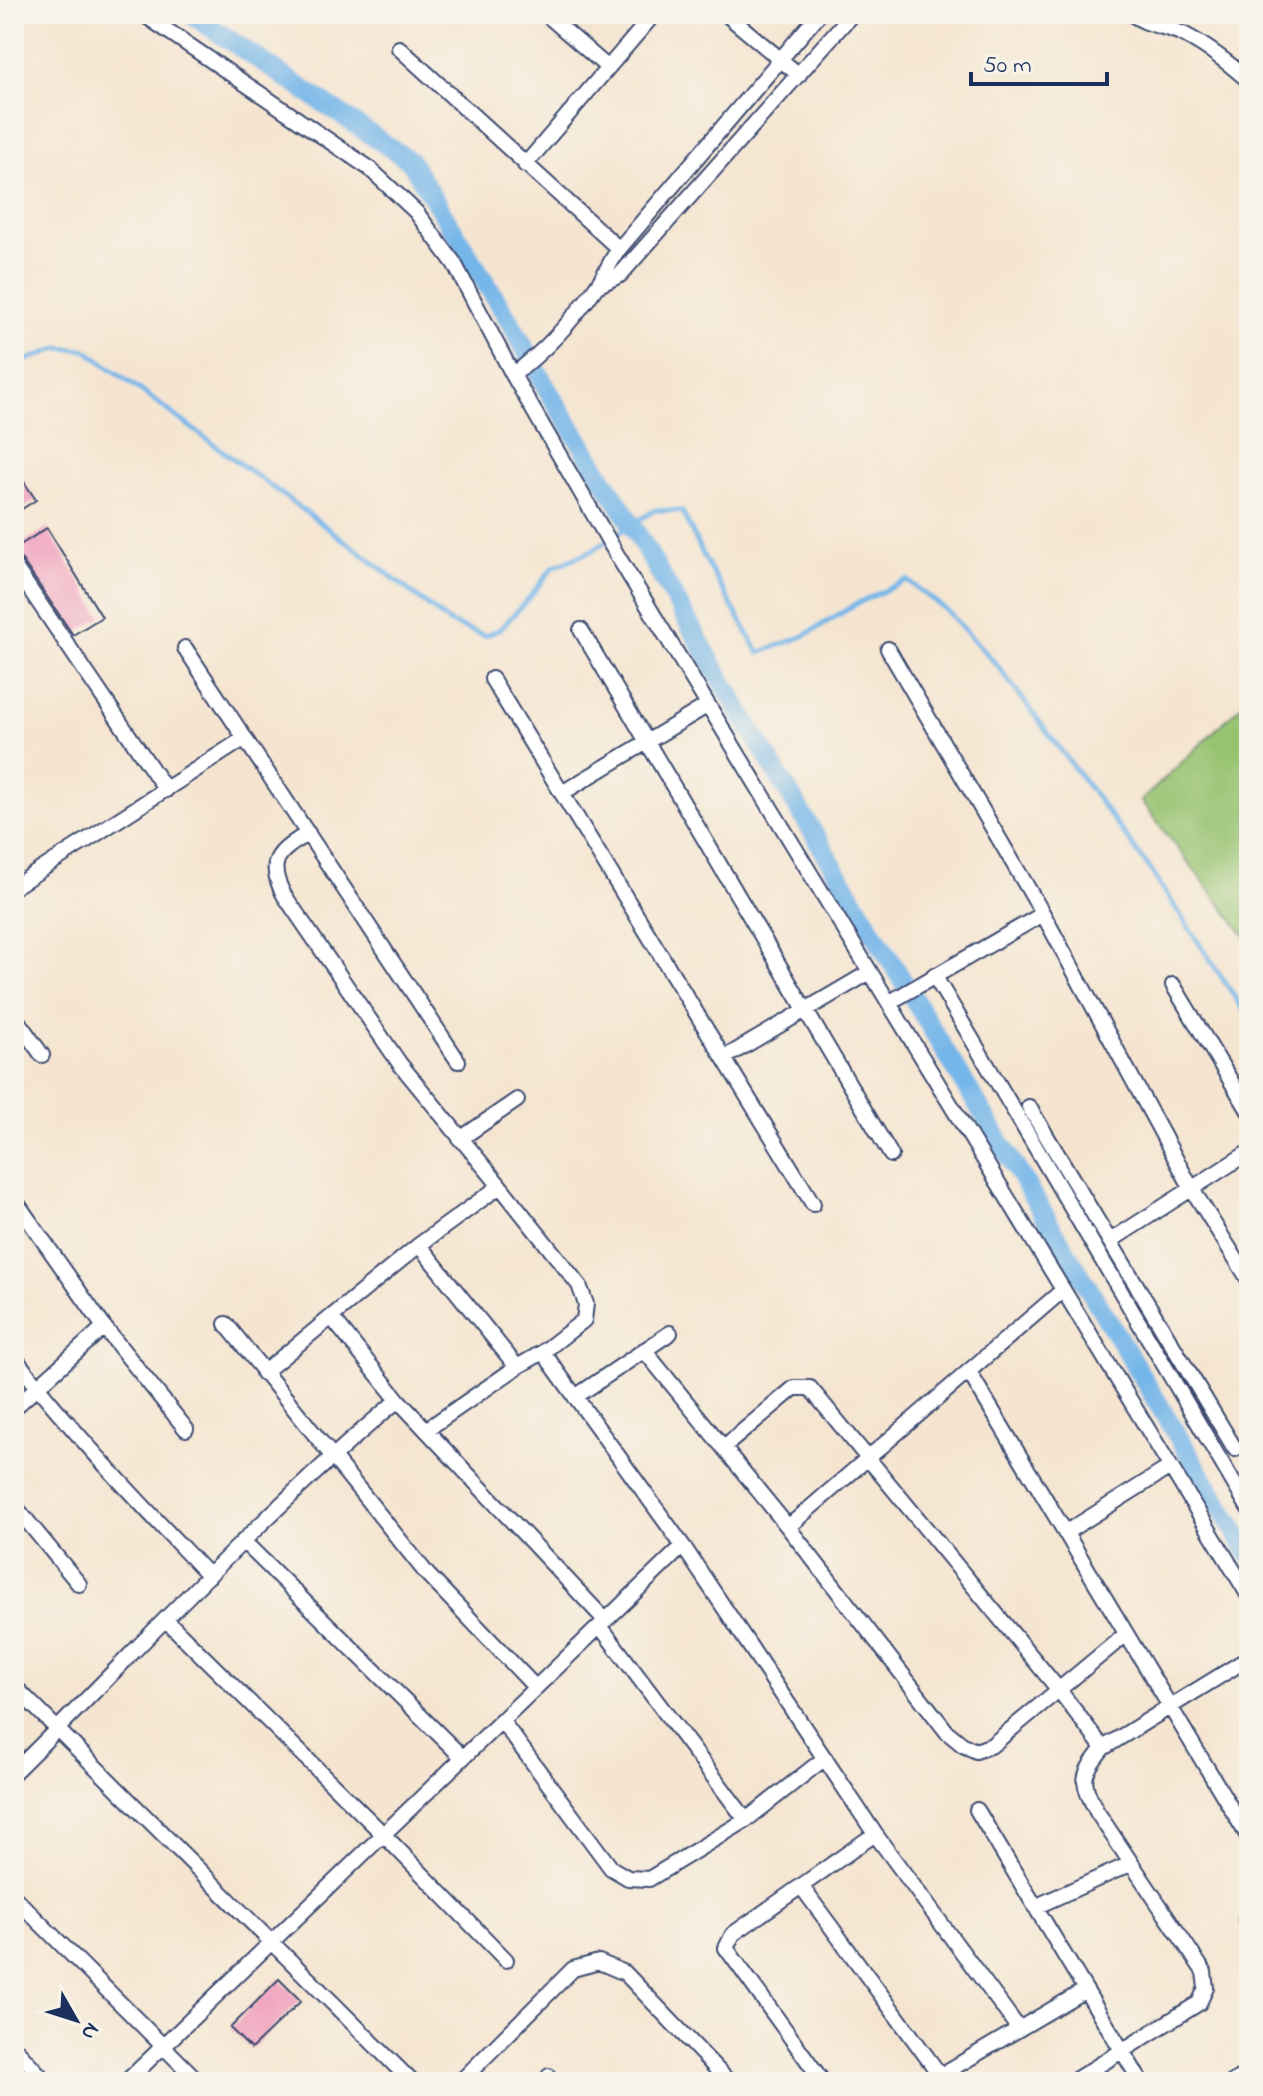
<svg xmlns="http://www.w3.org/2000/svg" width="1263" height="2096" font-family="'Indie Flower',sans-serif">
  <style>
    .green { fill: #97c371; stroke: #597968; stroke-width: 2 }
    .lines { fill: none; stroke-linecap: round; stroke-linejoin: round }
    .stream { stroke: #75b6e9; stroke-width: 5 }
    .canal { stroke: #75b6e9; stroke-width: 20 }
    .building { fill: #f09ebc }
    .street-casing { stroke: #3c4a6f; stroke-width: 18 }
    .street { stroke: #fff; stroke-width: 14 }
  </style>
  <rect width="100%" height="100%" fill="#f7f3e8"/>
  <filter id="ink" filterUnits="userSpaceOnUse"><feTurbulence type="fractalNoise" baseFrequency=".0125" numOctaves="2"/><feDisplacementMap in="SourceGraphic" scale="16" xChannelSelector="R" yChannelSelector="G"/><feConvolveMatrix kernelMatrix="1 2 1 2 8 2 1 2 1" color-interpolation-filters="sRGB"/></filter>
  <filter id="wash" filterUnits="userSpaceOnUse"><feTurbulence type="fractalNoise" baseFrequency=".006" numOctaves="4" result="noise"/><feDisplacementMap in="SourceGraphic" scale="32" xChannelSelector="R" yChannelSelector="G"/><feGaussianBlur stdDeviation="1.8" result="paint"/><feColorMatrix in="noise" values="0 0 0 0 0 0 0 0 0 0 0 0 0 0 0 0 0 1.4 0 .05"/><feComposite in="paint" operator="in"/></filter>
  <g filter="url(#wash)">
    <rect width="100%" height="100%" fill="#f5e5d0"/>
    <path class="green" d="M1249 698V941L1141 801Z"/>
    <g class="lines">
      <path class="stream" d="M14 365 59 348 86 350 360 552 450 623 485 636 500 629 530 597 553 567 589 552 655 510 682 511 706 561 759 653 804 636 856 604 907 580 947 611 997 665 1147 865 1249 1018"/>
      <path class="canal" d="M191 14 410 161 512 325 547 389 632 525 736 705 1249 1554"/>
    </g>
    <g id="blocks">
      <path class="building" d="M14 467 36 500 14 514Z
        M47 528 102 617 73 635 22 560 14 555V549Z
        M279 1979 301 2001 251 2049 230 2028Z"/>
    </g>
  </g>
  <g filter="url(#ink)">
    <use href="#blocks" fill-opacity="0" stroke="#3c4a6f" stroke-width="2"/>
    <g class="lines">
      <defs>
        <path id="street" d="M143 14 369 168 416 212 454 263 513 375 617 555 1249 1596
          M546 14 607 67
          M726 14 799 75
          M1132 14C1147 26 1168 26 1185 35 1208 47 1230 64 1249 81
          M399 48 619 249
          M525 165 654 14
          M599 285 620 275 852 14
          M513 375C546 350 572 322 596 287 605 275 610 261 619 249L819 14
          M14 566 166 790
          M581 630 891 1155
          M185 648 458 1061
          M888 649 1043 914 1192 1189 1249 1280
          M492 679 813 1204
          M562 793 708 705
          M308 833C279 852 265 860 284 895L400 1064 500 1186
          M14 887 245 738
          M934 975 1249 1509
          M1173 985 1249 1111
          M890 1002 1043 914
          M14 1016 42 1055
          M724 1058 870 972
          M1029 1107 1235 1449
          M460 1139 517 1100
          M14 1199 104 1327
          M1110 1241 1249 1152
          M419 1245 517 1367
          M332 1318 398 1400
          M226 1324 427 1574 535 1687
          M644 1350 788 1527 947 1732 963 1745 976 1751 992 1745 1126 1634
          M543 1352 683 1546 875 1834 1019 2029 1085 1990
          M14 1357C73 1434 142 1505 209 1576
          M969 1372 1249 1838
          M263 1373 419 1245 500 1186 579 1285 586 1304 584 1320 543 1352 517 1367 426 1430
          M575 1397 670 1333
          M14 1408 104 1327 186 1429
          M724 1447 794 1388H810L1059 1690 1103 1748
          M14 1505 79 1584
          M788 1527 1063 1290
          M1065 1533 1170 1467
          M243 1541 462 1757
          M166 1620 382 1833 506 1960
          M600 1626 746 1820
          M14 1686 412 2082
          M501 1720 611 1868 628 1878 649 1879 746 1820 825 1758
          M14 1772C141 1647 261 1514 398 1400L605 1620
          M977 1810 1141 2082
          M801 1886 940 2075
          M14 1897 199 2082
          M1035 1907 1130 1864
          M1246 1920 1249 1925
          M14 2047 46 2082
          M549 2076 555 2082
          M126 2082 683 1546
          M460 2082 573 1969 599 1962 625 1973 729 2082
          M823 2082 726 1948 733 1934 875 1834
          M929 2082 1019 2029
          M1072 2082 1199 2003 1206 1988 1204 1972 1097 1812C1080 1780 1081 1776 1103 1748L1249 1658
          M1233 2082 1249 2072"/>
      </defs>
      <use href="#street" class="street-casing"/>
      <use href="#street" class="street"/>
    </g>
  </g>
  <rect width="1263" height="2096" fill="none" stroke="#f7f3e8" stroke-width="48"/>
  <g transform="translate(76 2020) rotate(129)" stroke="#f7f3e8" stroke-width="6" paint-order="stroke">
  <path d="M0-6L14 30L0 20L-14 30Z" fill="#1b2f5e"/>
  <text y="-12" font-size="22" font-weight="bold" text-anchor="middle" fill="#1b2f5e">N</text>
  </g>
  <path d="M971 72v12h136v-12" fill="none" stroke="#1b2f5e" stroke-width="4"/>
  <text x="983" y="72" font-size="24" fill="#1b2f5e" stroke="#f7f3e8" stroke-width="6" paint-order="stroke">50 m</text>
</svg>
